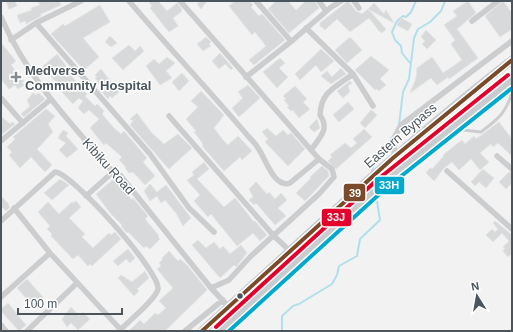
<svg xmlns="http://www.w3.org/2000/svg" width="513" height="332" font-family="Arial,sans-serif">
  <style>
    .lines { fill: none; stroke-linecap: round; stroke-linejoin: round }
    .stream { stroke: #b0e0ea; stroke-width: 2 }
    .building { fill: #d8d9da; stroke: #e3e4e4 }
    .service { stroke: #cccdcf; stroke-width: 3 }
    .minor { stroke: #cccdcf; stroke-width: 5.5 }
    .primary { stroke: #c8ccce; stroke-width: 9 }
    .bus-1-casing { stroke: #fff; stroke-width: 7 }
    .bus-2-casing { stroke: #fff; stroke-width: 7 }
    .bus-3-casing { stroke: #fff; stroke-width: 7 }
    .bus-1 { stroke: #7a4b2a; stroke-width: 4 }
    .bus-2 { stroke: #00a9ce; stroke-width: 4 }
    .bus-3 { stroke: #e4002b; stroke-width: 4 }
    .poi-dot { fill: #858c91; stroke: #fff; stroke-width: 1.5 }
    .bus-dot { fill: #4a555d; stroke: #fff; stroke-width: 1.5 }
    .labels { text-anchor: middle; stroke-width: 3; stroke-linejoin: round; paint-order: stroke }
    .poi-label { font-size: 13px; font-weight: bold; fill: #4a555d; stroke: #fff; text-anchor: start }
    .street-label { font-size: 13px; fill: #4a555d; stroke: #fff }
    .line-badge { stroke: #fff; stroke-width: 1.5 }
    .badge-label { font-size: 11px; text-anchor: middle; font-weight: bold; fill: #fff }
  </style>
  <rect width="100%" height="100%" fill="#f2f2f2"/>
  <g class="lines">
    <path class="stream" d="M410 63 402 53 401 46 395 40 392 32 397 21 403 16 406 17 411 12 416 1
      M399 125 403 92 409 79 414 38 418 29 430 22 441 11 445 1
      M372 171 379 151 384 148 393 136
      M282 331V316L293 306 299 304 332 284 337 275 339 266 357 256 360 239 380 220 376 195"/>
  </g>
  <path class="building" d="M6 1H15L17 6 9 9Z
    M38 1H59L61 5 41 14V16L26 24 25 21 20 23 17 15 32 10 31 8 40 5Z
    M148 1H158L167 11 177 3 182 9 181 12 173 18 178 26 169 32 150 8 152 6Z
    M201 1H207L201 9 197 4Z
    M235 1H250L253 5 251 7 259 16 262 14 285 40 254 65 249 60 266 46 255 32 252 35 229 6Z
    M276 1H288L296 10 306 1H315L319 8 289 33 268 9Z
    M348 1 356 11 362 14 368 9 386 29 382 33 379 31 369 18 350 32 337 19 325 30 320 26V23Z
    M468 1 476 13 457 29 478 58 449 79 448 77 437 85 431 78 410 93 416 78 417 68 432 57 443 73 462 60 451 44 455 40 444 25 457 16 453 11Z
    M503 1 512 13V29L500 37 485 16Z
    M374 3 384 14 386 10 394 23 368 9Z
    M100 5 110 22 83 38 99 57 84 70 51 34 63 24 65 26Z
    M401 18 412 24 408 31 397 25Z
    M426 30 436 40 427 49 422 44 425 41 421 37Z
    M110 36 117 43 111 47 105 42Z
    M206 37 211 42 209 44 211 46 203 51 197 44Z
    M350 37 362 50 347 63 335 50Z
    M1 43 16 61 11 65 24 81 22 83 24 85 18 89 15 85 9 89 1 79Z
    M129 45 135 51 140 46 144 51 123 70 112 58Z
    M321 49 334 61 321 72 316 65 300 80 295 74Z
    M220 53 233 68 231 70 225 64 219 69 212 61Z
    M57 54 70 71 68 72 87 94 85 96 95 106 97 104 104 111 102 114 114 128 121 134 124 131 147 158 143 162 155 176 145 185 133 172 129 173 125 168 126 167 119 160 122 157 106 143 104 145 90 128 99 119 89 110 84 114 78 108 83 101 79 98 73 104 69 100 56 85 58 84 42 67Z
    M371 56 389 70 380 79 386 85 379 91 377 89 375 90 355 70Z
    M167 57 175 63 166 71 172 78 160 85 146 66 154 59 159 64Z
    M280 58 285 63 279 68 288 77 277 88 263 72Z
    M341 68 346 74 331 84 321 76 327 71 332 77Z
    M101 69 119 92 112 98 110 96 108 99 102 92 105 90 95 78 97 77 95 75Z
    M182 73 189 81 179 91 172 82Z
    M350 81 352 83 348 86 350 92 343 98 337 91Z
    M248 85 260 98 239 117 232 108 243 98 238 92Z
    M295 86 307 99 303 102 310 109 299 118 293 110 291 111 287 107 289 106 284 100 286 99 283 96Z
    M201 91 224 115 214 128 223 140 228 145 238 136 252 151 242 160 240 157 224 171 202 146 203 145 201 141 194 132 196 131 186 119 198 107 191 101Z
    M33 93 36 95 39 93 45 99 24 117 21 114 30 106 27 100Z
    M348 102 354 109 339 122 333 115Z
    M46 109 55 116 48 124 53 132 37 149 52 165 45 172 31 157 20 168 9 155 12 152 7 147 15 139 13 137Z
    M371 110 377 115 365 128 360 123Z
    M137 113 151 132 164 144 178 134 192 148 169 169 130 125 133 121 130 119Z
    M1 116 10 124 12 122 15 124 1 135Z
    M317 119 320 128 314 132 309 127Z
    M499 122 512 139V156L498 143 493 147 491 144 480 153 489 162 480 170 471 159 459 170 452 162 444 168 434 181 426 173 430 168 432 169 444 156 443 155 462 140 465 144 474 136 476 139Z
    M267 128 276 136 283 130 288 135 291 133 305 149 288 166 265 142 268 139 262 132Z
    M364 129 372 137 336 169 328 161 332 157 330 155 345 143 351 148 357 143 353 139Z
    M63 130 68 133 66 136 78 149 67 158 59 150 66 143 58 138Z
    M204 162 209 169 197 179 224 207 235 198 254 222 255 221 267 235 260 241 253 233 237 246 211 214 208 217 194 201 200 195 187 180 194 175 192 172Z
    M322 166 328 171 329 176 305 201 296 193 311 178 310 177Z
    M483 169 494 178 486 188 479 182 475 186 471 182Z
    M509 172 512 173V183L506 189 499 182Z
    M115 178 125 188 123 189 132 200 133 198 148 216 145 219 159 236 158 237 160 239 150 249 146 246 144 248 128 232 127 233 121 226 122 225 111 214 96 194Z
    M60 179 69 185 52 200 44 193Z
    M256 182 267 194 269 192 275 199 281 193 287 200 278 208 286 216 275 225 256 203 254 205 249 200 253 197 249 189Z
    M150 184 157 192 166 185 191 218 183 226 176 213 165 200 161 203 157 196 150 201 144 191Z
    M1 196 9 204 8 205 10 207 6 211 1 206Z
    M76 201 81 207 69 218 85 234 82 237 93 248 109 233 111 235 115 232 121 239 92 266 90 264 88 266 78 255 73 259 51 236 52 234 47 229 50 226 38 212 48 202 59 214 72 202 73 203Z
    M495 221 512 235V253L508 257 503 251 505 248 503 247 509 241 502 233 493 242 486 235 492 229 495 232 498 229 493 223Z
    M198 240 206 248 214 242 220 249 223 246 230 254 241 245 247 253 236 267 234 265 220 278 192 245Z
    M128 249 135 258 130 263 126 259 118 266 113 261Z
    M169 251 178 261 180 259 187 265 207 290 165 331H129L140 320 144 324 155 313 158 315 166 308 159 301 173 288 157 269 161 266 159 263 163 259 162 258Z
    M145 271 149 278 137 289 139 291 134 296 118 278 121 275 132 282Z
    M27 279 43 297 33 306 17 288Z
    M8 303 26 325 19 331 1 311V309Z
    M71 307 79 316 83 312 90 319 78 330 71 323 67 327 62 319Z"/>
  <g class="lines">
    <path class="service" d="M454 129 481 132C499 118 506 113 512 92"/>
    <path class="minor" d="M129 1C168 47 209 90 248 136 252 140 255 143 258 148 265 157 274 189 290 183L319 159
      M180 1 319 159 332 169 334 177 319 194 250 257 229 280 211 288
      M256 1 291 41
      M319 1 326 11
      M354 1 359 8
      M1 17C28 79 70 122 113 172L120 175 211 288 229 307
      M472 21 498 1
      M36 23 150 154 189 208 214 232
      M306 28 353 74 373 106
      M11 40 36 23 81 1
      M246 77 293 40 330 8 341 1
      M1 98 23 123
      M169 116 274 236 291 252
      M1 141 50 100
      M311 150C320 137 330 129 320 115 321 91 336 87 353 74
      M497 156 512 169
      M394 157 395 136 401 125 512 41
      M447 171 512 229
      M86 196 113 172
      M14 208 50 253 120 329
      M1 221 55 172C71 172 160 271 158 289 157 298 127 323 119 331
      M1 297 50 253
      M1 325 6 331
      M27 331 77 283
      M185 331 223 300"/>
    <path class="primary" d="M202 331C304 239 403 144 512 60
      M220 331 381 184 512 80"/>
    <defs>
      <path id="bus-1" d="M202 331 393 158 512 60"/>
      <path id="bus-2" d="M229 331 385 189 512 88"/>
      <path id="bus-3" d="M216 327 377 180 508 75"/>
    </defs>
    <use href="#bus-1" class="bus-1-casing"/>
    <use href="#bus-2" class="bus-2-casing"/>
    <use href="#bus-3" class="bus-3-casing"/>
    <use href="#bus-1" class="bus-1"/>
    <use href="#bus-2" class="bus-2"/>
    <use href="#bus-3" class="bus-3"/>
  </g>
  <path class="poi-dot" d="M14 71h4v4h4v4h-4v4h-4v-4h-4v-4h4z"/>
  <circle class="bus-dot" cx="240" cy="296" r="3.5"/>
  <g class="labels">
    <g class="poi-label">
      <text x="25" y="75">Medverse<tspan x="25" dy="15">Community Hospital</tspan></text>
    </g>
    <g class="street-label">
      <text transform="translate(400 135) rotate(-41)" y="5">Eastern Bypass</text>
      <text transform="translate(109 166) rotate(48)" y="5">Kibiku Road</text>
    </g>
  </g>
  <g class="line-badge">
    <rect x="374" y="176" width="31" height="19" rx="4" fill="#00a9ce"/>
    <rect x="343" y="183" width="23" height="19" rx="4" fill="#7a4b2a"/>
    <rect x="321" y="208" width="31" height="19" rx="4" fill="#e4002b"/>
  </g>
  <g class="badge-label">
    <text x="389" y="189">33H</text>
    <text x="355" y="197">39</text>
    <text x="336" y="221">33J</text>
  </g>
  <rect width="513" height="332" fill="none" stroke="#4a555d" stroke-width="4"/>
  <g transform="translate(477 296) rotate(349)" stroke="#ffffff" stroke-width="3" paint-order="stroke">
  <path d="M0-3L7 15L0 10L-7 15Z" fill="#4a555d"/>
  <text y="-6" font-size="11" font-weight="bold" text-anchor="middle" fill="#4a555d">N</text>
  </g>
  <path d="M18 308v6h104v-6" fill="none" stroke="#4a555d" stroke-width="2"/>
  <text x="24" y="308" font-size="12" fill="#4a555d" stroke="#ffffff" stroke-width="3" paint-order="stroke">100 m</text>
</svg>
